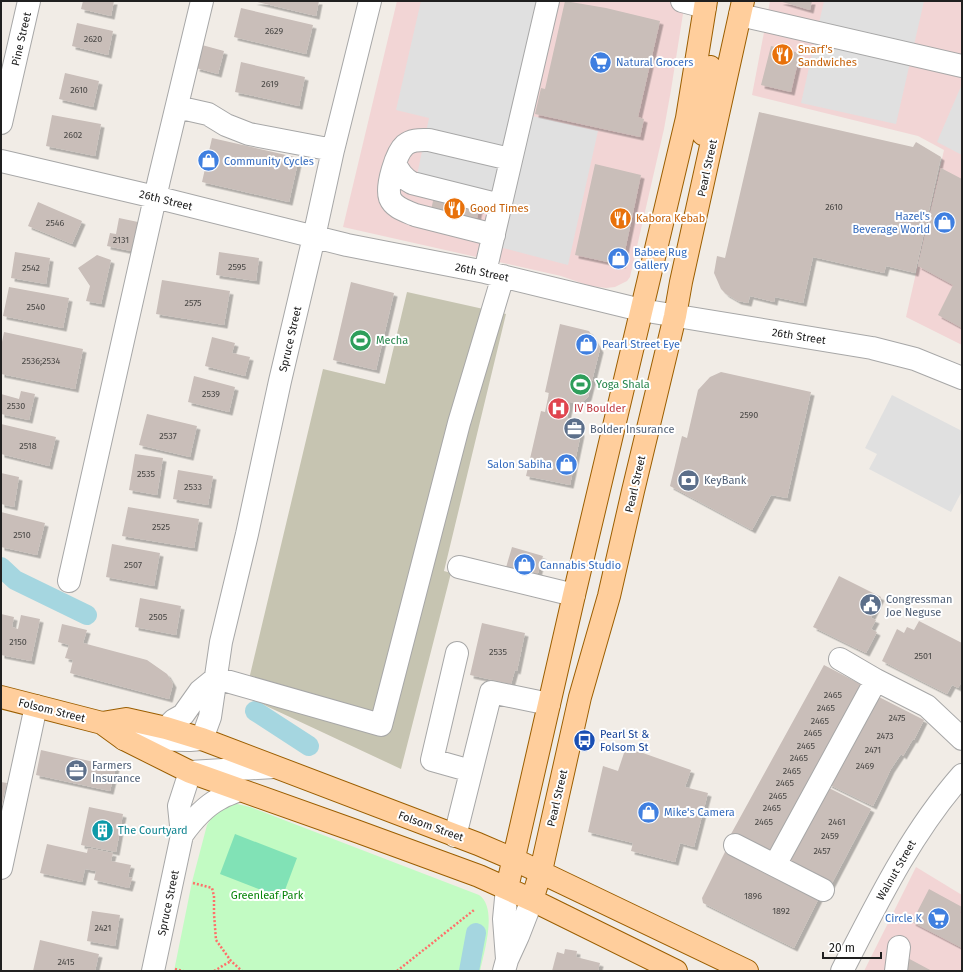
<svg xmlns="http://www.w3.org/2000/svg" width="963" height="972" font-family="'Fira Sans',sans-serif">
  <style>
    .commercial { fill: #f2d5d5 }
    .construction { fill: #c6c4b1 }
    .park { fill: #c2fbc3 }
    .pitch { fill: #81e2b6 }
    .parking { fill: #e0e0e0 }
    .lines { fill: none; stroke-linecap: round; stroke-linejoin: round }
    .canal { stroke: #a5d6e0; stroke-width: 20 }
    .building { fill: #c9beb9; filter: url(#shadow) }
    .minor-casing { stroke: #a7a7a7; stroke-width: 24 }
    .major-casing { stroke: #9b5e00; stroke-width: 24 }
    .path { stroke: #ff6f69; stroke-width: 2.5; stroke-dasharray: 2 2; stroke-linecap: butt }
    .minor { stroke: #fff; stroke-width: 22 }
    .major { stroke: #ffce9c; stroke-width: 22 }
    .labels { text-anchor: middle; stroke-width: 4; stroke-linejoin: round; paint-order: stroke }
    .number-label { font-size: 9px; fill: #4a4846 }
    .street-label { font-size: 11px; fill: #202020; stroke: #fff }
    .food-label { font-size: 11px; fill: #c56008; stroke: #fff; text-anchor: start }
    .shop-label { font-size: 11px; fill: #366cbe; stroke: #fff; text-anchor: start }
    .leisure-label { font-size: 11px; fill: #27864d; stroke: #fff; text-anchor: start }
    .health-label { font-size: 11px; fill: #be3a42; stroke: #fff; text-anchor: start }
    .service-label { font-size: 11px; fill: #4e5e75; stroke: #fff; text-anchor: start }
    .transit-label { font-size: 11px; fill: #164399; stroke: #fff; text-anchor: start }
    .culture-label { font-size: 11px; fill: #0d838f; stroke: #fff; text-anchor: start }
    .park-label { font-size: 11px; fill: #08840a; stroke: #fff }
  </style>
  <defs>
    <filter id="shadow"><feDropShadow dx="3.5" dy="3.5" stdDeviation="0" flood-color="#0004"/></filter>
  </defs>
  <rect width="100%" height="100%" fill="#f1ece6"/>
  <path class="commercial" d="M397 1H685L671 90 664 129 630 277 627 281 615 287 606 288 590 286 561 276 343 227Z
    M770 1H962V345L906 317 944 150 918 136 752 95Z
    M916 867 962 895V971H864Z"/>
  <path class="construction" d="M407 292 506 314 444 571 451 573 401 769 249 698 250 675 323 369 385 384Z"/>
  <path class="park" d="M233 803 250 807 479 895C498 908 484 952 480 971H174L192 882 207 825 215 813Z"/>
  <path class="pitch" d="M235 834 297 858 282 898 220 874Z"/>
  <path class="parking" d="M421 1H559L532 116 598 131 568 265 480 242 493 191 417 175 429 118 396 110Z
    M824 1H924L896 124 801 103Z
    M962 84V155L937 142Z
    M892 395 962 431V491L951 512 869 469 877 454 865 448Z"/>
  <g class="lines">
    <path class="canal" d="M1 567 15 580 87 615
      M255 711 309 746
      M469 971 476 933"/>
  </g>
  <path class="building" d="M83 1H114L111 16 81 9Z
    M253 1H319L316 16Z
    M565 1 606 8 660 21 638 117 644 119 640 137 535 114 541 88 545 89Z
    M779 1H812L810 10Z
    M241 8 313 25 306 54 234 37Z
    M77 23 113 31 108 55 72 46Z
    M202 45 224 51 218 74 196 68Z
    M771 46 800 53 791 92 761 85Z
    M241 62 305 77 299 106 235 92Z
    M65 73 99 81 93 107 59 99Z
    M759 112 913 147 916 142 941 157 915 273 886 266 884 273 813 257 803 303 775 297 774 302 750 296 748 303 738 301 726 294 721 289 714 273 717 256 725 258Z
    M52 115 101 124 95 156 46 146Z
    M212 138 299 158 289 202 202 182Z
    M595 164 641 175 622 265 575 255Z
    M941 168 962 179V328L938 315 953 285 918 266Z
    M435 192 480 206 477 218 470 217 469 220 461 218 462 214 448 211 447 214 431 210Z
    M38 202 82 221 72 244 28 226Z
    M119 218 138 222 131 251 107 246 110 233 116 234Z
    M15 252 50 258 46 284 11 278Z
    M219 252 259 258 256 281 216 275Z
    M97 255 111 260 101 304 86 301 90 286 78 268Z
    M162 280 230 291 224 325 156 314Z
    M351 282 394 293 376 370 333 360Z
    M9 287 69 298 63 328 3 316Z
    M560 324 589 331 600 349 588 397 581 403 570 402 567 418 576 420 581 433 570 485 526 476 541 411 545 412 549 393 545 392Z
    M4 332 83 349 75 389 1 374V347Z
    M212 337 235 343 232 353 250 357 245 376 205 366Z
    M721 372 811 392 787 498 771 495 752 530 670 486 682 436 687 438 698 390 710 377Z
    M194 376 235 387 229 412 188 402Z
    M21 391 35 394 29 420 1 414V394L19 399Z
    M147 414 197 426 190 457 139 445Z
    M1 424 56 437 49 466 1 454Z
    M135 454 163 458 157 495 129 490Z
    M178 470 213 476 208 505 173 499Z
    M1 473 19 477 14 507 1 504Z
    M128 507 199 519 194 548 122 536Z
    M1 512 45 523 37 555 1 547Z
    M112 544 160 553 154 586 106 577Z
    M512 547 543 556 536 580 505 571Z
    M839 576 881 597 871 618 876 620 871 629 877 632 866 653 813 627Z
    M140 598 181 606 176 635 135 627Z
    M1 614 14 617 12 627 18 629 21 615 40 619 31 661 1 655Z
    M919 621 962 643V681L958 688 952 685 947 694 882 661 897 629 904 633 907 627 914 630Z
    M482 623 525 633 517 671 515 670 511 684 470 675Z
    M62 624 87 630 83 643 147 660 167 674 173 684 169 699 70 673 73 660 65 658 69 645 58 642Z
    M824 665 864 686 772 856 731 834Z
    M879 697 924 720 914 740 913 739 903 756 901 754 891 769 873 806 828 784 868 716H869Z
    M626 747 691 770 685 787 708 793 694 847 680 843 675 862 631 851 633 843 588 832 603 766 618 771Z
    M41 750 116 767 110 791 36 775Z
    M1 782 7 783 2 805H1Z
    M827 787 871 809 831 885 788 863Z
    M89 807 123 814 116 852 81 845Z
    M47 844 87 853 88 848 113 853 111 861 131 865 128 877 132 878 129 888 94 880 96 871 85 869 82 882 40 873Z
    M726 850 819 898 794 948 703 903 702 898Z
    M929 889 962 907 960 913 962 914V948L912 922Z
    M92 911 120 915 115 946 87 941Z
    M40 940 99 954 95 971H33Z
    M565 949 577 951 576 957 600 963 598 971H552L557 952 564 954Z
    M904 956 932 971H904Z"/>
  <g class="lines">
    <defs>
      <path id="minor" d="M682 1 705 7
        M740 15 962 66
        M177 107 208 114 226 125 249 134 333 150
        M1 123 29 1
        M1 161 155 197 347 245 485 272 641 310 872 348 915 359 962 378
        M395 163C399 172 403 178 412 183L500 205
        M494 235 415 215C406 211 394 208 390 198 386 186 396 153 405 145 412 139 421 140 429 140L510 159
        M485 272 548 1
        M459 567 574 595
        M69 581 159 180 202 1
        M457 653 432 760 471 771
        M840 659 876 680
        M216 678 381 725 459 423 503 276
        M166 728 174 720 183 715 200 691 216 678
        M124 739 190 740 202 739 210 717 221 642 247 534 280 381 314 237 333 150 370 1
        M182 835C192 821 204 807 219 799 225 795 233 793 239 790
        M455 836 491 692 549 704
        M735 845 823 890
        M775 865 876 680 927 706 962 739
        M1 868 36 706
        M507 959 504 919 507 888
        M153 971 182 835 179 806 190 772 274 767
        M504 971 507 960 518 936 532 900
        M842 971C877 903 911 833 962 775
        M896 971 899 947"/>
      <path id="major" d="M703 134V118L710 67
        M1 697 102 723 126 719 166 728 202 739 478 844 513 859 747 971
        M102 723 124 739 190 772 356 831 479 876 532 900 676 971
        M507 888 574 595 687 118 706 1
        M532 900 541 871 580 697 609 596 633 491 675 316 681 282 743 1"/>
    </defs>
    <use href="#minor" class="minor-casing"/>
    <use href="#major" class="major-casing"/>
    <path class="path" d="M193 883 212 888 214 896V914L216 940 231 961 242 971
      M175 969 183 971
      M214 971 231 961
      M397 971 474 910"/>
    <use href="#minor" class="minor"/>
    <use href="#major" class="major"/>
  </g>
  <defs>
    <symbol id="restaurant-disc" viewBox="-11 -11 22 22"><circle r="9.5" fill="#e8710a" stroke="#fff"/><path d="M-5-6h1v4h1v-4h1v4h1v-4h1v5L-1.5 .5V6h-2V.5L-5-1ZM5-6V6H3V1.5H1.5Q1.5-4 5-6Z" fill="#fff"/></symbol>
    <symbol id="supermarket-disc" viewBox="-11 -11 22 22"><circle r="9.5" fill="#3f7fe0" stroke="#fff"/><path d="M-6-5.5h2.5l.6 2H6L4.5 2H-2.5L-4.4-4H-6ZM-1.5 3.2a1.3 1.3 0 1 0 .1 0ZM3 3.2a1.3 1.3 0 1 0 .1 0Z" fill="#fff"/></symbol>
    <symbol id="shop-disc" viewBox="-11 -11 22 22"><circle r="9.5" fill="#3f7fe0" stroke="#fff"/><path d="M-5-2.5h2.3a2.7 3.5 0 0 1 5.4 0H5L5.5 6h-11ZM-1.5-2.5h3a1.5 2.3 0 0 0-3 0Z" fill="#fff"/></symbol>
    <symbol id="stadium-disc" viewBox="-11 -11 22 22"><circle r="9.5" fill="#2e9e5b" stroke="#fff"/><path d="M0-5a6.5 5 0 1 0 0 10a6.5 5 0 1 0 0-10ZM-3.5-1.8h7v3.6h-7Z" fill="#fff"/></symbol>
    <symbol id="hospital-disc" viewBox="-11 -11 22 22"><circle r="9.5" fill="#e0444e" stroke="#fff"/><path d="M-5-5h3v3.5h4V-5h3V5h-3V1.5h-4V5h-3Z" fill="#fff"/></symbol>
    <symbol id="office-disc" viewBox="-11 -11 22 22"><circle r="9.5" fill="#5c6f8a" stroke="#fff"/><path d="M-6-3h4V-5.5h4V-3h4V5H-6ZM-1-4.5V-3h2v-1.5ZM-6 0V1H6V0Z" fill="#fff"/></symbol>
    <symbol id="bank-disc" viewBox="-11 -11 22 22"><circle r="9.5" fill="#5c6f8a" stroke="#fff"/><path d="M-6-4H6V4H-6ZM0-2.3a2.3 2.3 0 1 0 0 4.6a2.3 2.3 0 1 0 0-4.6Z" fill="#fff"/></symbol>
    <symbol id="civic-disc" viewBox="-11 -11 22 22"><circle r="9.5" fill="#5c6f8a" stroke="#fff"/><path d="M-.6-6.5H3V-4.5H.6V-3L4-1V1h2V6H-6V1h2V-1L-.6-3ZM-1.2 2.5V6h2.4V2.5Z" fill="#fff"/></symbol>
    <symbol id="bus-disc" viewBox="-11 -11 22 22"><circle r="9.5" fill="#1a4fb4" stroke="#fff"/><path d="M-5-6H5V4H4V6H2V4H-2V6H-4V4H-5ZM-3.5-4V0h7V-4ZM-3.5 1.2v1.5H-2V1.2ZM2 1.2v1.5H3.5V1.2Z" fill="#fff"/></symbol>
    <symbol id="building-disc" viewBox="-11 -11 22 22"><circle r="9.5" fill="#0f9aa8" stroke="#fff"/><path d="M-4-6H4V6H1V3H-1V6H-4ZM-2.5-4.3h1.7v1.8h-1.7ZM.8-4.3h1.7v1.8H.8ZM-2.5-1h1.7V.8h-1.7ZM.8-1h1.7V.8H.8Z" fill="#fff"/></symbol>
  </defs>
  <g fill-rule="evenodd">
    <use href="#restaurant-disc" x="770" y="42" width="25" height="25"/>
    <use href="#supermarket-disc" x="588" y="50" width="25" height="25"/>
    <use href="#shop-disc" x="196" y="148" width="25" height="25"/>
    <use href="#restaurant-disc" x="442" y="196" width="25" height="25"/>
    <use href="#restaurant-disc" x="608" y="206" width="25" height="25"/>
    <use href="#shop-disc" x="932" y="210" width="25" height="25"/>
    <use href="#shop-disc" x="606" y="246" width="25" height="25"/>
    <use href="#stadium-disc" x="348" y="328" width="25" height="25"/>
    <use href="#shop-disc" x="574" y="332" width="25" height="25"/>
    <use href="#stadium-disc" x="568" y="372" width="25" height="25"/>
    <use href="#hospital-disc" x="546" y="396" width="25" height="25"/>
    <use href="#office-disc" x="562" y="416" width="25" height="25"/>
    <use href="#shop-disc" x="554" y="452" width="25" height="25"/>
    <use href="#bank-disc" x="676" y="468" width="25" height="25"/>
    <use href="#shop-disc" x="512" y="552" width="25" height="25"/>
    <use href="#civic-disc" x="858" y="592" width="25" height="25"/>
    <use href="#bus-disc" x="572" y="728" width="25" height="25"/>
    <use href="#office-disc" x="64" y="758" width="25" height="25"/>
    <use href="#shop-disc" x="636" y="800" width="25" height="25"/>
    <use href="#building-disc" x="90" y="818" width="25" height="25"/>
    <use href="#supermarket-disc" x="926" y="906" width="25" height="25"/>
  </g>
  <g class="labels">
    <g class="number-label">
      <text x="274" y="34">2629</text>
      <text x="93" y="42">2620</text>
      <text x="270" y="87">2619</text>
      <text x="79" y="93">2610</text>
      <text x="73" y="138">2602</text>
      <text x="834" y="210">2610</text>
      <text x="55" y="226">2546</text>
      <text x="121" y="243">2131</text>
      <text x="237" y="270">2595</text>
      <text x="31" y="271">2542</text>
      <text x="193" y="306">2575</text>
      <text x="36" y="310">2540</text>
      <text x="41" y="364">2536;2534</text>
      <text x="211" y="397">2539</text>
      <text x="16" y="409">2530</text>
      <text x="749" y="418">2590</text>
      <text x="168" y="439">2537</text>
      <text x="28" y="449">2518</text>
      <text x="146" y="477">2535</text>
      <text x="193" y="490">2533</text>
      <text x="161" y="530">2525</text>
      <text x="22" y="538">2510</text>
      <text x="133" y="568">2507</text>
      <text x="158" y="620">2505</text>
      <text x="18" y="645">2150</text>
      <text x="498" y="655">2535</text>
      <text x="923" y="659">2501</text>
      <text x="833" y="698">2465</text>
      <text x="826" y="711">2465</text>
      <text x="897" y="721">2475</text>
      <text x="820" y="724">2465</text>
      <text x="813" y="736">2465</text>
      <text x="885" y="739">2473</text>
      <text x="806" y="749">2465</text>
      <text x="873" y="753">2471</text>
      <text x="799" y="761">2465</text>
      <text x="865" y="769">2469</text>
      <text x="792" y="774">2465</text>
      <text x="785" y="786">2465</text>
      <text x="778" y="799">2465</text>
      <text x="772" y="811">2465</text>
      <text x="764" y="825">2465</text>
      <text x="837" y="825">2461</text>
      <text x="830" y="839">2459</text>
      <text x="822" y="854">2457</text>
      <text x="753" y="899">1896</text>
      <text x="781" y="914">1892</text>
      <text x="103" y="931">2421</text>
      <text x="66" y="965">2415</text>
    </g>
    <g class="street-label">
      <text transform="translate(21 39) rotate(-77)" y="4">Pine Street</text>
      <text transform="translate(707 168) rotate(-78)" y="4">Pearl Street</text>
      <text transform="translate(166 200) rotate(14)" y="4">26th Street</text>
      <text transform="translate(482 272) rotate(12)" y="4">26th Street</text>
      <text transform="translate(799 336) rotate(9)" y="4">26th Street</text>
      <text transform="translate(290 339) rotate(-77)" y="4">Spruce Street</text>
      <text transform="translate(635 484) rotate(-77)" y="4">Pearl Street</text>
      <text transform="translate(52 710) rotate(14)" y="4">Folsom Street</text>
      <text transform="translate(557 798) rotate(-77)" y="4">Pearl Street</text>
      <text transform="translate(431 826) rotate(20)" y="4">Folsom Street</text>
      <text transform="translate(896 870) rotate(-60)" y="4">Walnut Street</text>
      <text transform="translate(168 903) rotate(-78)" y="4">Spruce Street</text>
    </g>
    <g class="food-label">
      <text x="798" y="53">Snarf's<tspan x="798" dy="13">Sandwiches</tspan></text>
      <text x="470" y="212">Good Times</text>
      <text x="636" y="222">Kabora Kebab</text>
    </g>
    <g class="shop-label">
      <text x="616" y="66">Natural Grocers</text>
      <text x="224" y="165">Community Cycles</text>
      <text x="930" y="220" text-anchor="end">Hazel's<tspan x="930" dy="13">Beverage World</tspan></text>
      <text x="634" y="256">Babee Rug<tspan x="634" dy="13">Gallery</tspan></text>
      <text x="602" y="348">Pearl Street Eye</text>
      <text x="552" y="468" text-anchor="end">Salon Sabiha</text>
      <text x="540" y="569">Cannabis Studio</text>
      <text x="664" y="816">Mike's Camera</text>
      <text x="922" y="922" text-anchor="end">Circle K</text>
    </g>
    <g class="leisure-label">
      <text x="376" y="344">Mecha</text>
      <text x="596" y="388">Yoga Shala</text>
    </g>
    <g class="health-label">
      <text x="574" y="412">IV Boulder</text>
    </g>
    <g class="service-label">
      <text x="590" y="433">Bolder Insurance</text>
      <text x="704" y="484">KeyBank</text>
      <text x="886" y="603">Congressman<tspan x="886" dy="13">Joe Neguse</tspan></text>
      <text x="92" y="769">Farmers<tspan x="92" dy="13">Insurance</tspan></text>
    </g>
    <g class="transit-label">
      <text x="600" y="738">Pearl St &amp;<tspan x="600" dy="13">Folsom St</tspan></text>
    </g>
    <g class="culture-label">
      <text x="118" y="834">The Courtyard</text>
    </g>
    <g class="park-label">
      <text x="267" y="899">Greenleaf Park</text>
    </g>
  </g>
  <rect width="963" height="972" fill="none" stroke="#202020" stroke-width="4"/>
  <path d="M823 952v6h58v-6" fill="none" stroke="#202020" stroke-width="2"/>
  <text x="829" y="952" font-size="12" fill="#202020" stroke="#ffffff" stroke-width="3" paint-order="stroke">20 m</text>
</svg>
